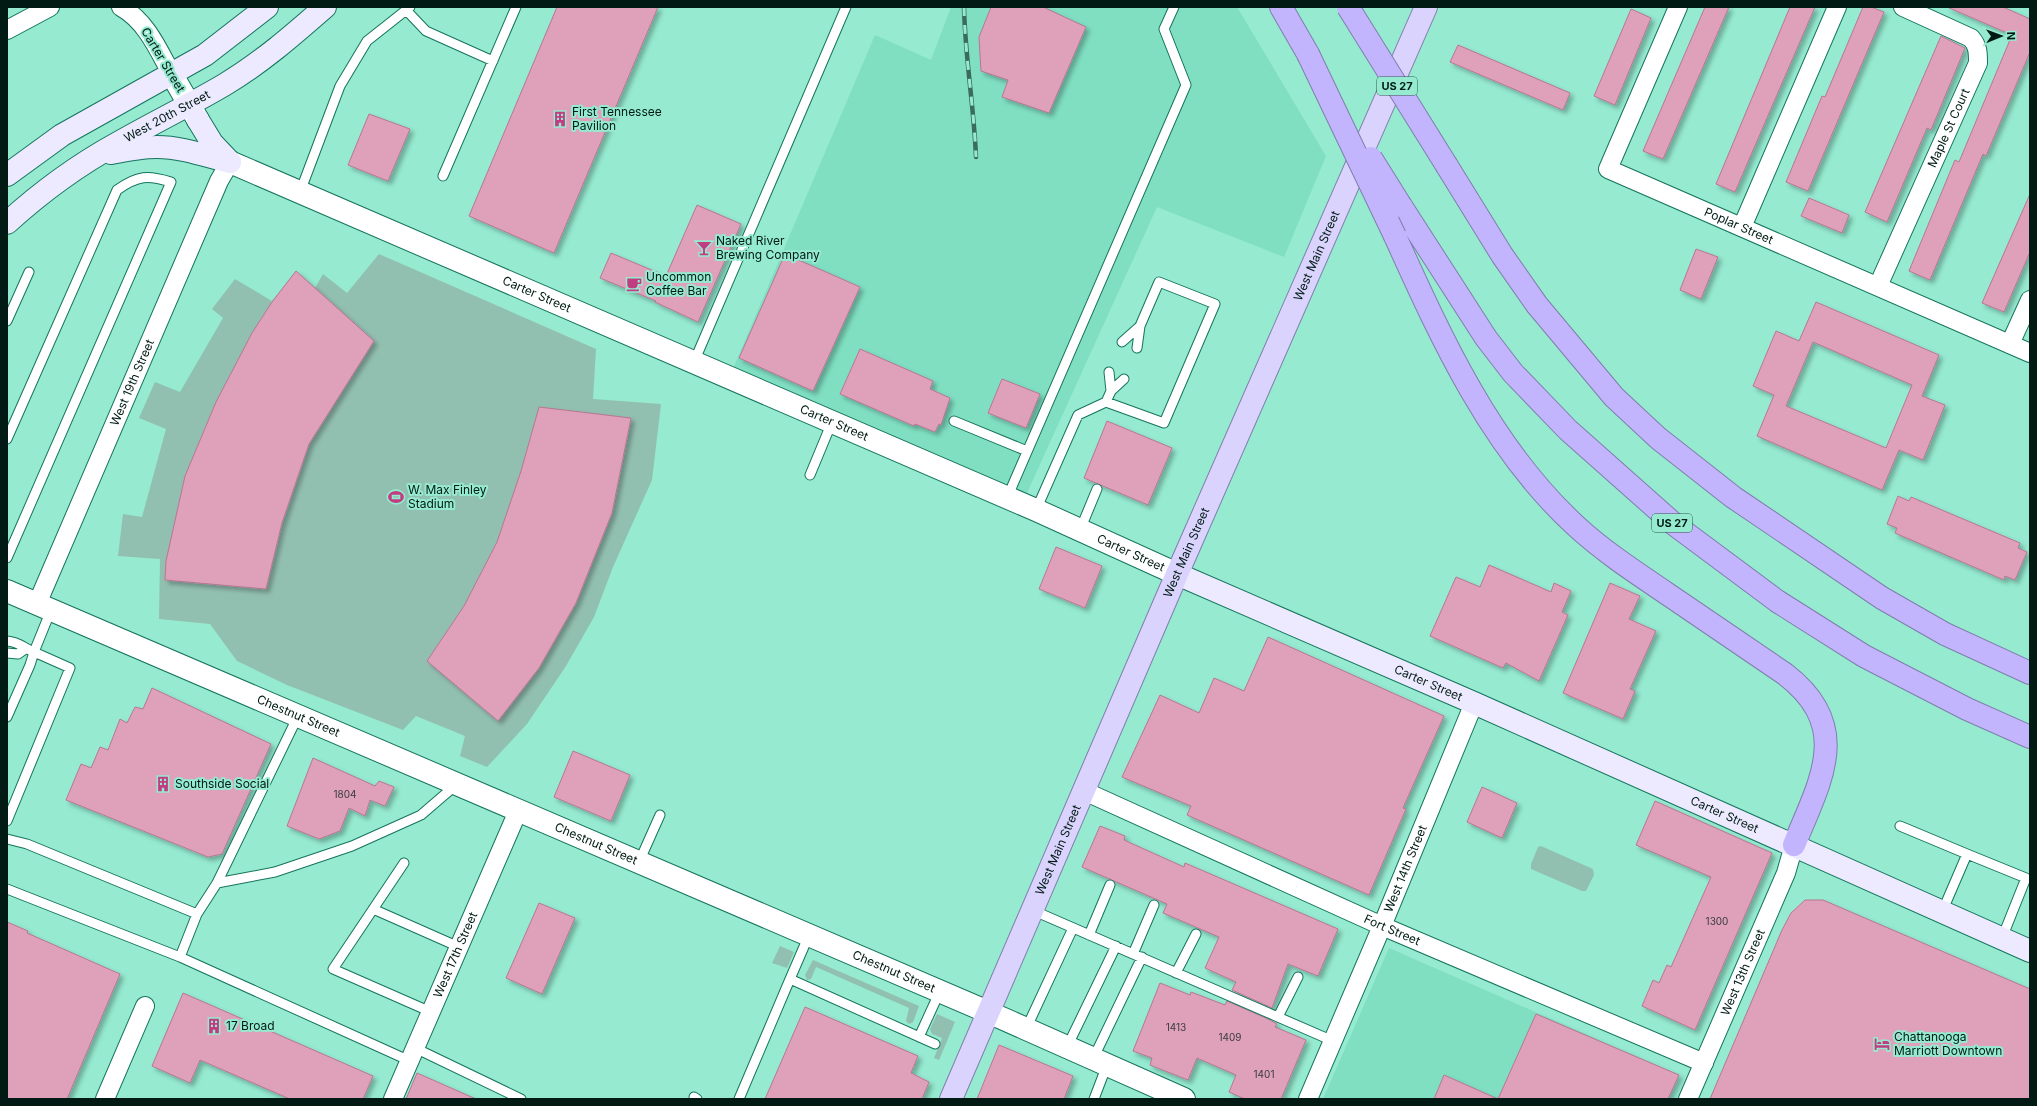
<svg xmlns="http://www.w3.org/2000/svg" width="2037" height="1106" font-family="Inter,sans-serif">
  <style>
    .built { fill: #80dfc1 }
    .green { fill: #92c0b0 }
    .building { fill: #dfa0ba; stroke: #b87693; fill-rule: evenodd; filter: url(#shadow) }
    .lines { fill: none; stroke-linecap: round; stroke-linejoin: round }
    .service-casing { stroke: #15745d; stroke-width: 11 }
    .minor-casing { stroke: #15745d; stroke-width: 20 }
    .tertiary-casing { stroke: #15745d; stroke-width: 24 }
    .secondary-casing { stroke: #15745d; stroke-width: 24 }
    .primary-casing { stroke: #7e7fac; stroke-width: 24 }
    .motorway-casing { stroke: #7e7fac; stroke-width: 24 }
    .service { stroke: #fff; stroke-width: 9 }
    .minor { stroke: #fff; stroke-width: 18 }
    .tertiary { stroke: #fff; stroke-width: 22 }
    .secondary { stroke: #ede9ff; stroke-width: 22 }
    .primary { stroke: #dad3fe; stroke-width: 22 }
    .motorway { stroke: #c2b5fe; stroke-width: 22 }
    .rail-casing { stroke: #3a6b5c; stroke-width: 4.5 }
    .rail { stroke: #95eacf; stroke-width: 3; stroke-dasharray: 9; stroke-linecap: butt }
    .motorway-bridge-casing { stroke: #7e7fac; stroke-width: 24; stroke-linecap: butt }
    .motorway-bridge { stroke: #c2b5fe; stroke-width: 22 }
    .labels { text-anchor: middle; stroke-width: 4; stroke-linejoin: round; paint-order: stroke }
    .number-label { font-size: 10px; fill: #383c3e }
    .shield { fill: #95eacf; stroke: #2d594c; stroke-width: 1 }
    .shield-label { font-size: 11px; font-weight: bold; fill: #011b14 }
    .street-label { font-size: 12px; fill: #011b14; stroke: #95eacf }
    .poi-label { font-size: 12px; fill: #011b14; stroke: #95eacf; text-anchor: start }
  </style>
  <defs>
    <filter id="shadow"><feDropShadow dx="3.5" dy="3.5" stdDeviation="2" flood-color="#0004"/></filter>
  </defs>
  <rect width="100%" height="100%" fill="#95eacf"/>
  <path class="built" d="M951 7H1237L1326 156 1284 257 1157 207 1022 504 729 378 875 35 931 60Z
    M1389 948 1679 1075 1669 1099H1323Z"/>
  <path class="green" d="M379 254 596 349 593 399 661 404 652 480 613 567 594 617 566 666 527 724 487 767 460 756 465 736 416 716 403 730 287 685 237 661 210 624 159 619 160 559 118 556 123 514 142 517 166 429 139 418 155 382 180 392 223 318 212 309 235 279 272 301 296 271 315 288 323 274 347 293Z
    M1541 846 1593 869 1594 875 1586 891H1582L1531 869V864L1538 847Z
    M780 946 794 952 787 968 772 963Z
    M813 960 919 1006 913 1022 909 1024 906 1021 909 1008 816 967 811 979 807 980 805 975Z
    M937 1014 955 1022 939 1060 934 1058 942 1038 932 1034 930 1029Z"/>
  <path class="building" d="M557 7H658L554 253 469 216Z
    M991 7H1043L1086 27 1049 113 1002 97 1008 80 981 71 979 37Z
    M1705 7H1729L1663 159 1643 151Z
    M1790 7H1815L1735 192 1716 184Z
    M1863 7H1871L1884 12 1808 191 1786 182 1822 96 1825 97Z
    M1947 7H2003L2030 19V52L1986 156 1983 154 1930 280 1909 271 1955 160 1959 162 2012 35Z
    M1631 9 1651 18 1615 105 1594 96Z
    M1941 36 1965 48 1931 130 1927 128 1887 222 1865 212Z
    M1458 45 1570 93 1563 110 1450 62Z
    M369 114 410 129 388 181 348 165Z
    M2030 194V252L2004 312 1982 303Z
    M1809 198 1849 215 1842 233 1801 216Z
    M697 205 741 224 698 322 655 302 656 301 600 278 611 253 666 276Z
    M1696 249 1718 257 1701 299 1680 290Z
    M785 254 860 287 813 391 739 358Z
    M296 271 374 341 309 444 282 523 266 589 165 580 166 561 185 476 216 402 252 333 272 302Z
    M1816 302 1939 355 1922 396 1945 405 1923 460 1899 450 1882 490 1757 436 1774 395 1753 386 1776 331 1799 341ZM1813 342 1912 385 1886 448 1786 406Z
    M860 349 933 381 930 389 950 398 941 425 939 424 935 432 915 424 914 426 840 394Z
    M1002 379 1040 394 1026 428 988 413Z
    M539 407 631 418 612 513 576 603 539 668 498 721 427 661 464 606 497 542 521 471Z
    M1107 421 1172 448 1148 505 1084 478Z
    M1898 496 1909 501 1911 497 2020 543 2018 548 2027 552 2015 580 2005 576 2004 580 1895 533 1897 528 1887 524Z
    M1056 547 1102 566 1085 608 1039 589Z
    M1489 565 1551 592 1554 583 1571 591 1562 612 1568 615 1539 681 1506 663 1503 668 1430 636 1456 577 1480 587Z
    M1610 583 1640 596 1629 619 1656 631 1630 689 1635 691 1623 719 1563 693Z
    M1268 637 1444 716 1403 808 1406 809 1369 895 1187 815 1191 806 1122 777 1160 695 1199 713 1214 678 1244 691Z
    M152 688 271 744 222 854 208 857 66 800 81 764 91 768 100 747 108 750 120 719 127 723 135 707 143 709Z
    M573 751 630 775 611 821 554 797Z
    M313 758 375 786 379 781 394 787 385 806 370 800 365 816 349 808 340 831 319 839 287 826Z
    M1482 787 1517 803 1502 838 1467 822Z
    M1655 801 1772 853 1695 1030 1642 1006 1653 980 1659 983 1667 965 1671 967 1711 877 1636 845Z
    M1100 826 1125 836 1124 840 1184 867 1185 863 1338 929 1318 976 1288 964 1272 1008 1232 990 1236 982 1205 968 1219 937 1163 913 1167 904 1082 867Z
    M1805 900H1823L2030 989V1099H1710L1782 930 1791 913Z
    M539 903 575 918 542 994 506 978Z
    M7 922 28 931 27 933 120 974 67 1099H7Z
    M1160 983 1190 995 1191 992 1225 1005 1227 1001 1268 1019 1277 1024 1275 1027 1306 1040 1281 1099H1245L1229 1092 1236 1075 1197 1058 1188 1080 1150 1065 1152 1058 1133 1051Z
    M183 993 373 1076 363 1099H290L200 1060 190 1083 152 1066Z
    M805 1007 918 1056 911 1073 929 1082 922 1099H765Z
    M1536 1014 1679 1075 1668 1099H1434L1444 1075 1498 1099Z
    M999 1045 1073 1076 1064 1099H977Z
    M417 1073 476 1099H406Z"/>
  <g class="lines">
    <defs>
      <path id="service" d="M406 10 426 31 493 61
        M443 176 516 7
        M300 192 340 86 367 41 410 7
        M7 321 29 272
        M1122 342 1140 326
        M694 362 846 7
        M1109 372 1111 391
        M1106 402 1111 391 1124 379
        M954 421 1027 451
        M7 439 117 190C138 175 148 175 171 182L7 558
        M810 475 832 422
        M1007 498 1186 85 1164 29 1174 7
        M1036 510 1078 415 1106 402 1164 423 1215 304 1159 282 1140 326 1137 348
        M1080 530 1097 489
        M7 641C20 642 23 648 34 652L51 610
        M7 653 18 654 25 649
        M7 717 30 665 34 652 70 668 7 821
        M1900 826 1967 854
        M7 839 27 844 197 914 180 957 7 889
        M639 862 660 815
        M404 863 333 969 431 1012
        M217 883 298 716
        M373 909 459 947
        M1032 910 1333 1041
        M1942 912 1967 854 2026 878 2002 938
        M197 914 217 883 275 872 352 846 421 815 457 784
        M1089 935 1110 885
        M1133 954 1154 905
        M180 957 410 1061
        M1176 973 1196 934
        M790 979 809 935
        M1278 1017 1298 977
        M1026 1029 1073 928
        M919 1037 940 991
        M1067 1047 1116 946
        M415 1048 521 1099
        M1093 1059 1142 957
        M694 1097 697 1099
        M739 1099 790 979 935 1044
        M1094 1099 1107 1065"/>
      <g id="minor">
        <path d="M121 7C146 21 158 49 171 73"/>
        <path id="s1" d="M1678 7 1608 169 2030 353"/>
        <path d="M7 30 50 7"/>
        <path d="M1742 227 1837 7"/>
        <path id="s2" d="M1878 286 1978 63C1978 52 1978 46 1971 38L1903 7"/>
        <path d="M2010 344 2030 300"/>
        <path id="s3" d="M37 604 219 181 230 162"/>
        <path id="s4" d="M1084 791 1382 926 1704 1063"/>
        <path d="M105 1099 145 1006"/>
        <path id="s5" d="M393 1099 518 811"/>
        <path id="s6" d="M1308 1099 1382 926 1474 703"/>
        <path id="s7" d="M1688 1099 1786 873 1794 845"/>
      </g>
      <g id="tertiary">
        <path d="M171 73 198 120"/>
        <path id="s8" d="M230 162 1036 510 1177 574"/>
        <path id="s9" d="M7 591 988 1012 1184 1099"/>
      </g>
      <g id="secondary">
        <path d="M198 120 212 143 230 162"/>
        <path d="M111 153C126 150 142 147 157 147 182 147 206 156 230 162"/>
        <path d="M7 175 62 135 205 55 267 7"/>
        <path id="s10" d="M7 223C41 192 78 165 118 143 153 123 190 105 224 85 261 63 293 35 325 7"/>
        <path id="s11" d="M1177 574 1474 703 2030 951"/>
      </g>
      <g id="primary">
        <path id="s12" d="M951 1099 1177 574 1426 7"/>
      </g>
      <path id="motorway" d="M1281 7 1308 54
        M1447 166 1502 255 1537 305 1614 397 1658 438 1733 497 1882 598 1945 634 2030 673
        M1401 206 1486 338 1513 373 1568 430 1675 525 1777 601 1864 656 1967 709 2030 737
        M1395 236C1442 340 1491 448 1576 526 1603 551 1635 572 1666 593 1706 620 1746 647 1785 674 1854 727 1820 781 1794 845"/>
    </defs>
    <use href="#service" class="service-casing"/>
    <use href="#minor" class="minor-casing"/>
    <use href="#tertiary" class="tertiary-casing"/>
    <use href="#secondary" class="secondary-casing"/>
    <use href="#primary" class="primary-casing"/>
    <use href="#motorway" class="motorway-casing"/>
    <use href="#service" class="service"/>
    <use href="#minor" class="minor"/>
    <use href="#tertiary" class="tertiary"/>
    <use href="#secondary" class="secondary"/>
    <use href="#primary" class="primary"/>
    <use href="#motorway" class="motorway"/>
    <defs>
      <path id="rail" d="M964 7C965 57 974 107 976 157"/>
    </defs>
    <use href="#rail" class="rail-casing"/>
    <use href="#rail" class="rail"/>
    <defs>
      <path id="motorway-bridge" d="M1348 7 1447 166
        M1308 54 1395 236
        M1371 158 1401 206"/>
    </defs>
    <use href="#motorway-bridge" class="motorway-bridge-casing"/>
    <use href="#motorway-bridge" class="motorway-bridge"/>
  </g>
  <defs>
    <symbol id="building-bare" viewBox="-9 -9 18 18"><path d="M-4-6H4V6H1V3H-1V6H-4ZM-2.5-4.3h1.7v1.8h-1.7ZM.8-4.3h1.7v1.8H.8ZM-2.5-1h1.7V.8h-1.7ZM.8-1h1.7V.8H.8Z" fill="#c13d82" stroke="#95eacf" stroke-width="2.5" paint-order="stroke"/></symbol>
    <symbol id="bar-bare" viewBox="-9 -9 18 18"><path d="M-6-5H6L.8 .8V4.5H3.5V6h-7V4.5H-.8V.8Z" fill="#c13d82" stroke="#95eacf" stroke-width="2.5" paint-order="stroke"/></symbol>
    <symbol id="cafe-bare" viewBox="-9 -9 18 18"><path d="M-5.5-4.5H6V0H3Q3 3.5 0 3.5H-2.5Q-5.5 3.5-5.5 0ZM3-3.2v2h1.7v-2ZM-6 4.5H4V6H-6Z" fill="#c13d82" stroke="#95eacf" stroke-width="2.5" paint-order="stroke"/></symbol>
    <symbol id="stadium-bare" viewBox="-9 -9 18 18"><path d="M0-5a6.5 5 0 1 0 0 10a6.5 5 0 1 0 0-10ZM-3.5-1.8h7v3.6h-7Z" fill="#c13d82" stroke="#95eacf" stroke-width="2.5" paint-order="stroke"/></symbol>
    <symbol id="hotel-bare" viewBox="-9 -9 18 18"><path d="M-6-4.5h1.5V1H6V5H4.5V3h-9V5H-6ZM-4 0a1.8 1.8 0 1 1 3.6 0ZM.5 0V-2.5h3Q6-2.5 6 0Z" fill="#c13d82" stroke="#95eacf" stroke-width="2.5" paint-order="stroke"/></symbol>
  </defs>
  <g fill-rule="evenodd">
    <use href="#building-bare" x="549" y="108" width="22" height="22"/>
    <use href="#bar-bare" x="693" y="237" width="22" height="22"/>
    <use href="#cafe-bare" x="623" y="273" width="22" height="22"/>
    <use href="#stadium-bare" x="385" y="486" width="22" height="22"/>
    <use href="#building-bare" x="152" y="773" width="22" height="22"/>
    <use href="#building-bare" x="203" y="1015" width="22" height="22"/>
    <use href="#hotel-bare" x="1871" y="1033" width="22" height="22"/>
  </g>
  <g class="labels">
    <g class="number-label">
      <text x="345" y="798">1804</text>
      <text x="1717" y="925">1300</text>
      <text x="1176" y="1031">1413</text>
      <text x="1230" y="1041">1409</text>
      <text x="1264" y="1078">1401</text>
    </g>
    <g class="shield">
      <rect x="1377" y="77" width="40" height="18" rx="3"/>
      <rect x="1652" y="514" width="40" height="18" rx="3"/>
    </g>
    <g class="shield-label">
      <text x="1397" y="90">US 27</text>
      <text x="1672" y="527">US 27</text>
    </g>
    <g class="street-label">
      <text transform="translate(163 60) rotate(59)" y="4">Carter Street</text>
      <text dy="4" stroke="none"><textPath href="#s10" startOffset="193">West 20th Street</textPath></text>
      <text dy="4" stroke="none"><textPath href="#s2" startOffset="173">Maple St Court</textPath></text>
      <text dy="4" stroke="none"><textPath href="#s1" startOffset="319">Poplar Street</textPath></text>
      <text dy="4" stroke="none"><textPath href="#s12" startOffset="919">West Main Street</textPath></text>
      <text dy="4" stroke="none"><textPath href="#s8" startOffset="334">Carter Street</textPath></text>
      <text dy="4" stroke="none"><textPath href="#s3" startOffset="241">West 19th Street</textPath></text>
      <text dy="4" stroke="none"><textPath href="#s8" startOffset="658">Carter Street</textPath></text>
      <text dy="4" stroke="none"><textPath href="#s12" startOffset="595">West Main Street</textPath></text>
      <text dy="4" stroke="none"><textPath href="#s8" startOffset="982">Carter Street</textPath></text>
      <text dy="4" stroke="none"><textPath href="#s11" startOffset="274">Carter Street</textPath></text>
      <text dy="4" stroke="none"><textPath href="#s9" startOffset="317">Chestnut Street</textPath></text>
      <text dy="4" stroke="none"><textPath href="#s11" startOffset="598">Carter Street</textPath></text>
      <text dy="4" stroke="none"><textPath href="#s9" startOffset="641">Chestnut Street</textPath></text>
      <text dy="4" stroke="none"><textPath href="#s12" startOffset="271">West Main Street</textPath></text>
      <text dy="4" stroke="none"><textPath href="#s6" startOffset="250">West 14th Street</textPath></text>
      <text dy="4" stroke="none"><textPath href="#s4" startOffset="338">Fort Street</textPath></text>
      <text dy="4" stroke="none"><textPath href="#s5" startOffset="157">West 17th Street</textPath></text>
      <text dy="4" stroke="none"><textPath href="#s9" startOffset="965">Chestnut Street</textPath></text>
      <text dy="4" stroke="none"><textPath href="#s7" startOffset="138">West 13th Street</textPath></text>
    </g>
    <g class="poi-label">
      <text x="572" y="116">First Tennessee<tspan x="572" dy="14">Pavilion</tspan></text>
      <text x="716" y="245">Naked River<tspan x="716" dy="14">Brewing Company</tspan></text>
      <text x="646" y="281">Uncommon<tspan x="646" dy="14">Coffee Bar</tspan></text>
      <text x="408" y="494">W. Max Finley<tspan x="408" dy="14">Stadium</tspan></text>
      <text x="175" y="788">Southside Social</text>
      <text x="226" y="1030">17 Broad</text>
      <text x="1894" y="1041">Chattanooga<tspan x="1894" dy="14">Marriott Downtown</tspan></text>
    </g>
  </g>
  <rect width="2037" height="1106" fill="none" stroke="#011b14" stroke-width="16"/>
  <g transform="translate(2001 36) rotate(89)" stroke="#95eacf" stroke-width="3" paint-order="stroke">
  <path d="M0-3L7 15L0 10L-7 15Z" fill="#011b14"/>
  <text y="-6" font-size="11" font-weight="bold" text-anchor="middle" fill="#011b14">N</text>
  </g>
</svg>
